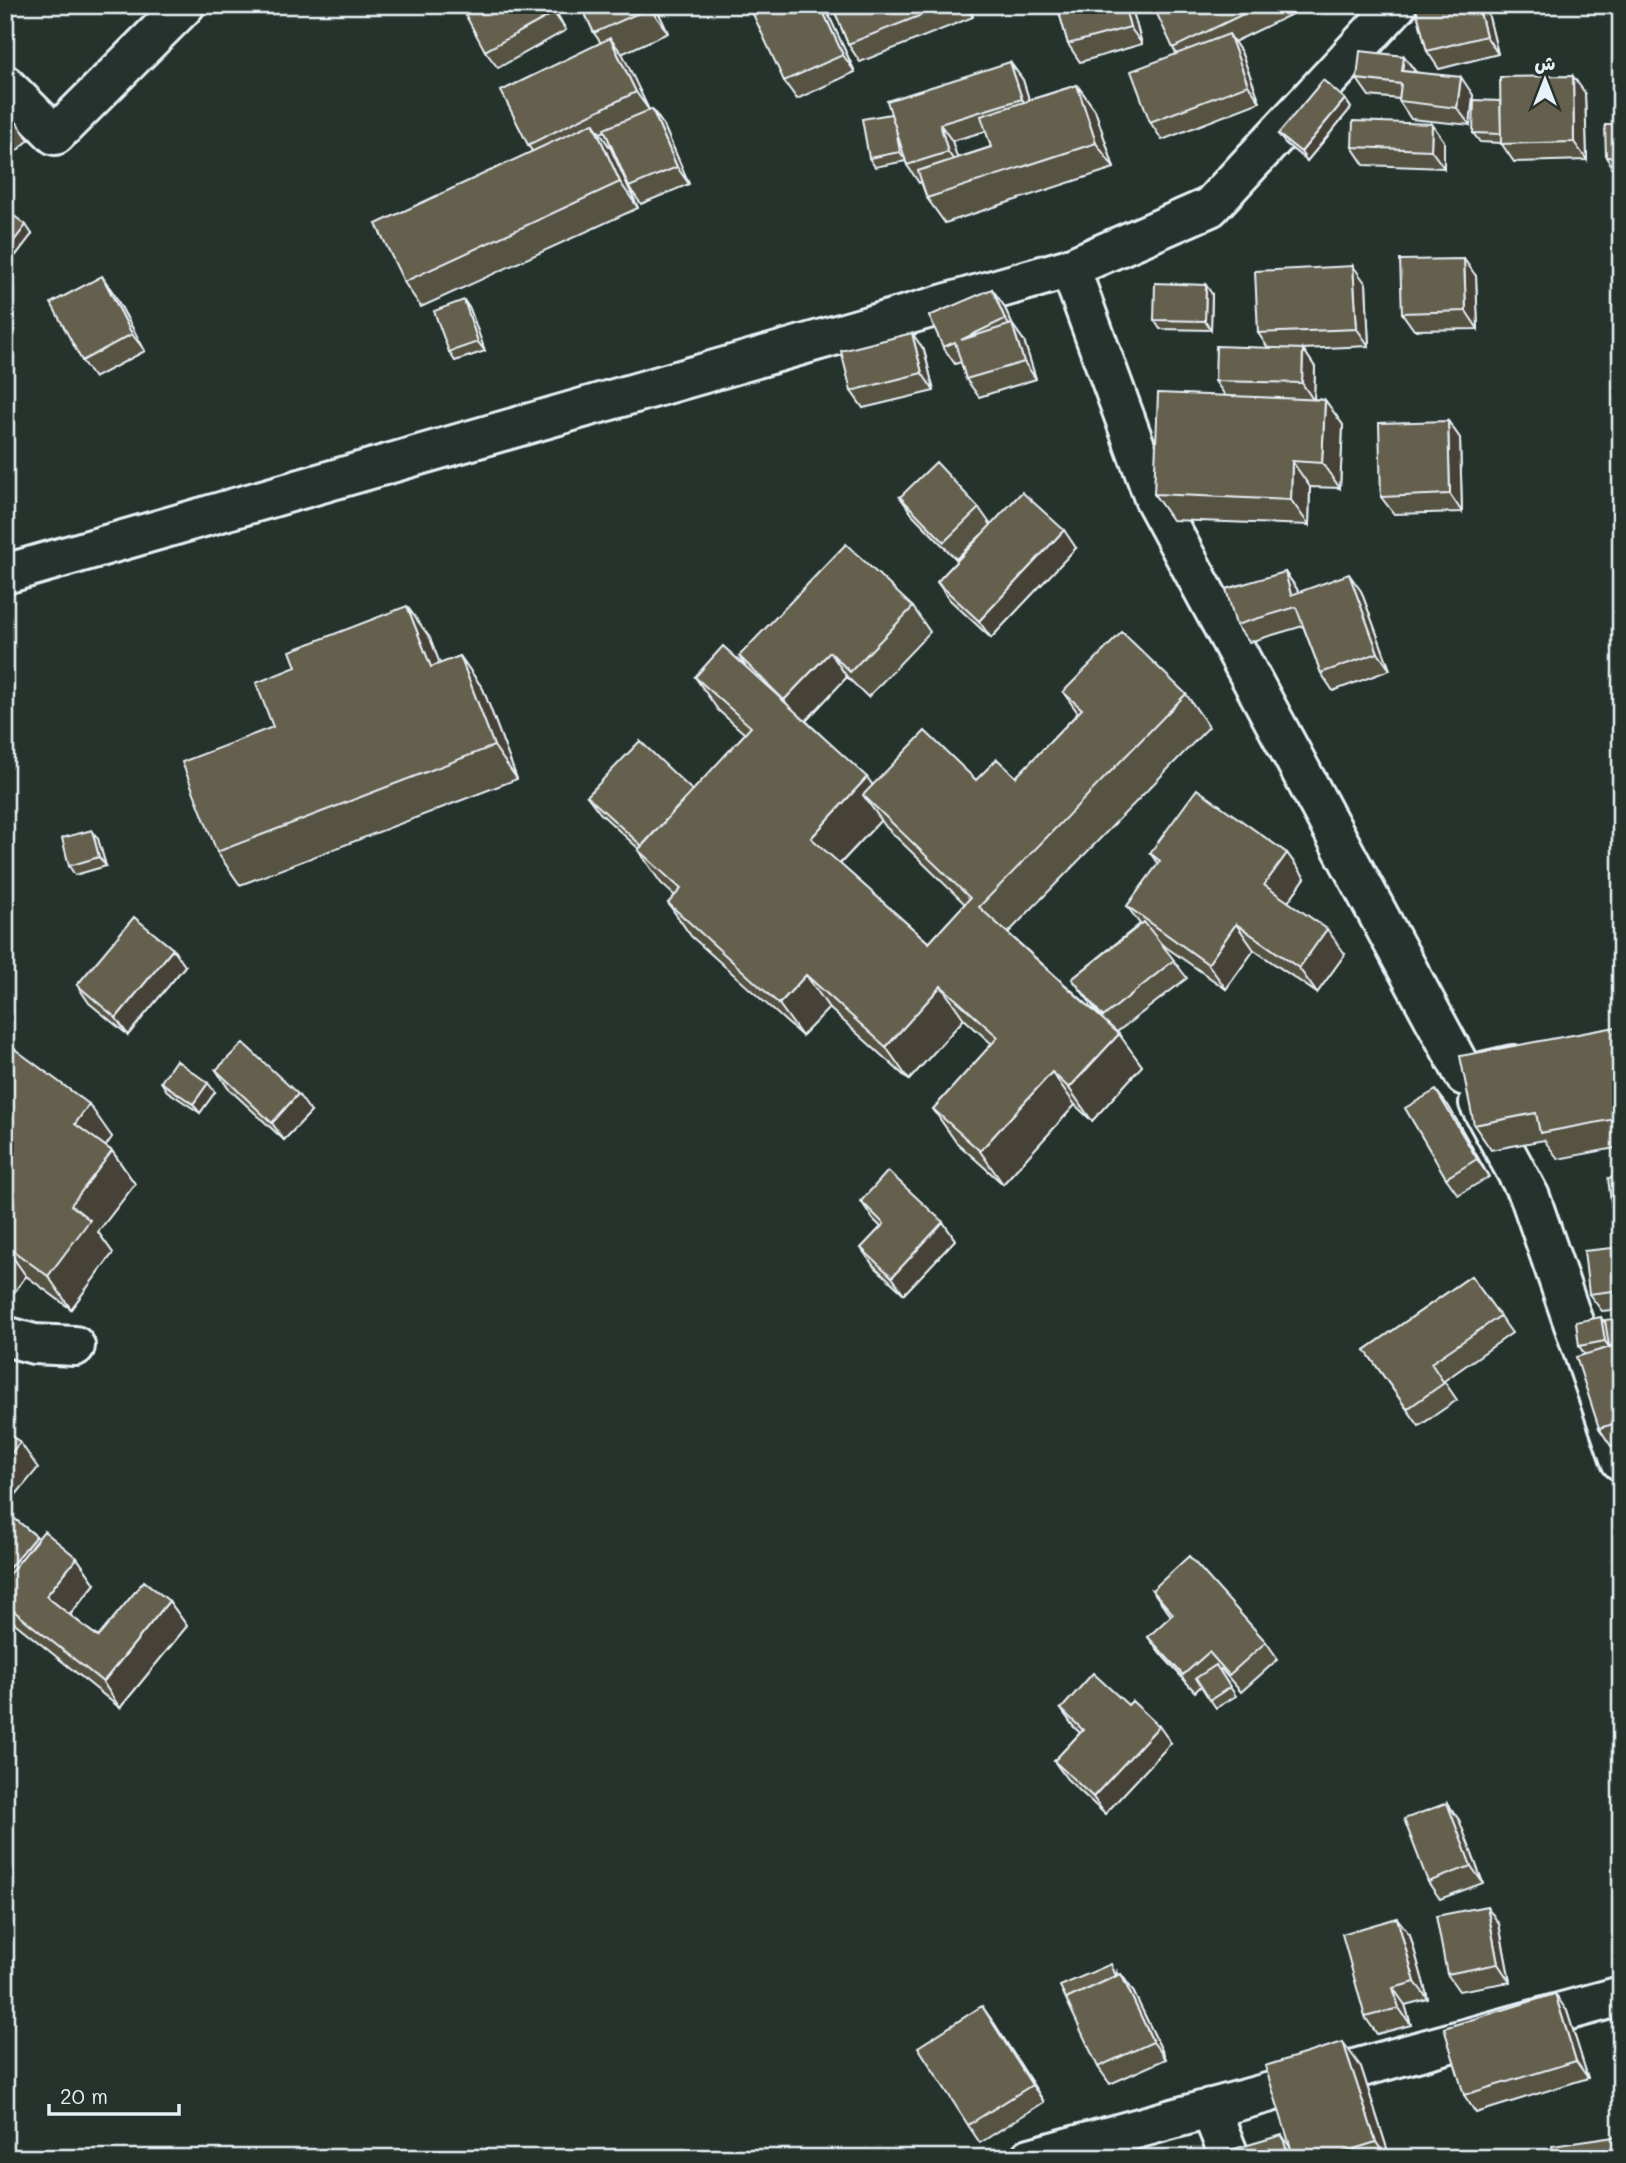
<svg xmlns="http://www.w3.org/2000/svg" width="1626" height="2163" font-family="Mali,'Playpen Sans Arabic',sans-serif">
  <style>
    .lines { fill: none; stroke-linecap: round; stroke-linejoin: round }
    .minor-casing { stroke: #e8f1f8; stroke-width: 44 }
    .tertiary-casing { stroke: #e8f1f8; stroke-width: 44 }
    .minor { stroke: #26332d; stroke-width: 38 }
    .tertiary { stroke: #26332d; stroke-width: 38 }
    .wall { fill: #575343; stroke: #e8f1f8; stroke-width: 2; fill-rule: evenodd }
    .shaded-wall { fill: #474337; stroke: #e8f1f8; stroke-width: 2 }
    .building { fill: #65604e; stroke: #e8f1f8; stroke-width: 2 }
  </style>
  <rect width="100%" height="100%" fill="#26332d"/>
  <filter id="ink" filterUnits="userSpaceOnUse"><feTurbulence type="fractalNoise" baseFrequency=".0143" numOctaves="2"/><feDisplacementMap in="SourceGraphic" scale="14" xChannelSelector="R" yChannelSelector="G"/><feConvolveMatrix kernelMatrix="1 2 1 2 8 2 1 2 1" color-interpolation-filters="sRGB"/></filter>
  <g filter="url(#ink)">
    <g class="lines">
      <defs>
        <path id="minor" d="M5 85 55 135 185 5
          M1070 268 1210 207 1397 5
          M1479 1103 1530 1197 1621 1461
          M5 1336 34 1344 75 1346
          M1210 2108 1230 2158
          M1030 2158 1621 1996"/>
        <path id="tertiary" d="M5 574 1070 268 1154 498 1465 1076 1513 1065"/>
      </defs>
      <use href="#minor" class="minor-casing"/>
      <use href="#tertiary" class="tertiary-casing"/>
      <use href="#minor" class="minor"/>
      <use href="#tertiary" class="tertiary"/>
    </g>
    <path class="wall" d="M552 5 566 30 498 68 485 51Z
      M581 5H655L668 33 621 54 649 110 652 109 664 126 689 184 641 204 629 187 605 131 600 133 611 149 638 208 421 307 404 282 532 151 528 145 601 43 594 33Z
      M824 5 855 72 797 99 784 81Z
      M832 5H968L973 17 860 62 848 44Z
      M1057 5H1131L1142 44 1080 62 1068 44Z
      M1175 5H1285L1290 15 1234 42 1241 52 1260 102 1162 140 1150 122 1177 54 1173 48Z
      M1415 5H1486L1498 54 1439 69 1427 51Z
      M1404 56 1416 72 1473 95 1470 125 1411 119 1399 101V99L1369 96 1357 79Z
      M1010 62 1023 80 1029 100 1077 85 1095 110 1114 168 945 223 927 198 921 182 919 183 907 165 906 161 875 167 869 158 891 114ZM986 131 991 147 957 158 952 141Z
      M1585 93 1587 160 1514 162 1501 143 1480 142 1473 133 1500 101Z
      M1345 99 1351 108 1307 161 1285 143 1278 134Z
      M5 110 17 123 29 140 5 161Z
      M1432 124 1444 141V168L1364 165 1352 147Z
      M1621 125V166H1612L1606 157Z
      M5 209 32 234 16 255 5 247Z
      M1476 276 1478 329 1414 330 1402 313Z
      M1366 284 1369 346 1303 349 1315 367 1314 399 1325 400 1343 425 1340 488 1310 487 1309 525 1172 520 1154 494 1225 395 1215 381 1268 348 1258 333Z
      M992 289 1004 306 1012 324 1024 341 1036 379 979 397 966 379 961 362 955 364 943 347Z
      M114 294 145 351 94 378 82 361Z
      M1212 294 1211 330 1160 329 1154 320Z
      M470 309 485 351 455 361 449 352Z
      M924 350 934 391 863 408 851 391Z
      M1448 421 1460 438 1462 512 1394 514 1381 497Z
      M900 497 979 508 991 525 1076 548 991 638 950 600 937 582 981 535 956 559 912 514Z
      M1285 572 1297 589 1298 592 1361 591 1390 670 1333 691 1321 673 1303 626 1249 642 1236 625Z
      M913 607 930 632 868 697 847 677 806 721 873 785 976 780 1016 777 1078 713 1063 692 1186 694 1209 727 1008 933 1101 1017 1072 979 1140 924 1127 906 1158 864 1150 853H1287L1305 878 1288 902 1345 954 1317 993 1254 950 1226 989 1160 943 1187 978 1117 1032 1142 1066 1092 1121 1075 1105 1003 1184 956 1142 933 1109 992 1044 964 1019 909 1080 829 1008 802 1036 691 936 668 903 675 896 661 883 638 850 639 849 600 813 587 796 693 791 745 734 718 710 695 677 747 669 739 656ZM881 820 886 827 965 904 929 943 840 864Z
      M430 638 440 664 460 656 483 689 517 779 240 885 217 852Z
      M98 839 106 866 75 875 69 866Z
      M185 966 128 1035 89 1003 77 985Z
      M1621 1026V1147L1558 1159 1544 1140 1491 1150 1474 1125Z
      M5 1042 112 1137 105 1146 112 1151 135 1184 98 1232 113 1253 71 1309 26 1276 12 1295 5 1290Z
      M216 1070 311 1112 284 1140 228 1088Z
      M161 1082 215 1092 200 1113 167 1091Z
      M1449 1107 1489 1177 1458 1195 1446 1178Z
      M1621 1176V1309L1602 1311 1589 1294 1620 1247 1616 1242Z
      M861 1201 943 1222 955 1240 904 1294 873 1265 861 1248 881 1227 873 1219Z
      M1471 1276 1512 1333 1444 1381 1457 1400 1419 1426 1365 1350Z
      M1621 1318V1443L1611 1446 1599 1428 1585 1355 1579 1346 1606 1324Z
      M5 1511 36 1536 38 1539 77 1558 95 1584 70 1615 98 1637 169 1601 187 1626 120 1708 11 1620 5 1612Z
      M1152 1590 1266 1642 1278 1659 1241 1692 1221 1669 1219 1670 1236 1696 1216 1708 1201 1686 1195 1692 1161 1654 1148 1637 1171 1616Z
      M1061 1709 1171 1743 1105 1814 1067 1779 1054 1761 1080 1733 1073 1726Z
      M1447 1803 1459 1820 1483 1883 1440 1899 1428 1882Z
      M1499 1924 1510 1982 1459 1991 1447 1974Z
      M1410 1935 1428 1999 1405 2005 1411 2025 1377 2034 1365 2017Z
      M1117 1972 1118 1975 1121 1974 1133 1991 1166 2059 1110 2084 1098 2067Z
      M1567 2011 1588 2078 1476 2113 1464 2095Z
      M994 2023 1044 2102 980 2143 968 2125Z
      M1361 2067 1390 2158H1218L1291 2148Z"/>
    <path class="shaded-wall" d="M550 5H552L566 30 554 13Z
      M649 5H655L668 33 650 8Z
      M820 5H824L855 72 843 55Z
      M965 5H968L973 17Z
      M1124 5H1131L1142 44 1130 27Z
      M1478 5H1486L1498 54 1486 36Z
      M1229 34 1241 52 1260 102 1248 85Z
      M610 38 623 55 649 110 636 92Z
      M1404 56 1416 73 1402 71Z
      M1010 62 1023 80 1034 116 1022 99Z
      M1573 76 1585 93 1587 160 1574 142Z
      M1461 77 1473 95 1470 125 1457 108Z
      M1077 85 1095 110 1114 168 1096 143Z
      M1345 99 1351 108 1307 161 1301 152Z
      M652 109 664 126 689 184 677 167Z
      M893 114 906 160 900 152Z
      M593 123 611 149 638 208 620 182Z
      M940 124 952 141 961 170 948 152Z
      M1432 124 1444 141V168L1431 150Z
      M26 225 32 234 16 255 10 246Z
      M1464 259 1476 276 1478 329 1466 311Z
      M1353 266 1366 284 1369 346 1357 329Z
      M102 276 114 294 145 351 132 334Z
      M1206 285 1212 294 1211 330 1205 321Z
      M992 289 1004 306 1013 326 1012 324 1024 341 1036 379 1024 362 1015 333 1005 319Z
      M464 300 470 309 485 351 478 342Z
      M912 333 924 350 934 391 922 373Z
      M1303 349 1315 367 1314 401 1302 383Z
      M1325 400 1343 425 1340 488 1322 463Z
      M1448 421 1460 438 1462 512 1450 494Z
      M1292 461 1310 487 1309 525 1291 500Z
      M1064 530 1076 548 991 638 979 621Z
      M1285 572 1297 589 1304 612 1291 595Z
      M1349 574 1361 591 1390 670 1378 653Z
      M407 606 430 638 454 700 431 667Z
      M830 652 847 677 802 725 784 700Z
      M460 656 483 689 517 779 494 746Z
      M867 777 890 810 863 795 881 820 834 870 811 838Z
      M92 830 98 839 106 866 99 857Z
      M1287 853 1305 878 1282 910 1264 885Z
      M1236 924 1254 950 1226 989 1208 964Z
      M1327 929 1345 954 1317 993 1299 968Z
      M173 949 185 966 128 1035 116 1018Z
      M806 975 829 1008 802 1036 779 1004Z
      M941 986 964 1019 909 1080 886 1047Z
      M1119 1034 1142 1066 1092 1121 1069 1088Z
      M1052 1072 1075 1105 1003 1184 980 1151Z
      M208 1083 215 1092 200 1113 193 1104Z
      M1436 1090 1449 1107 1489 1177 1477 1159Z
      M298 1094 311 1112 284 1140 272 1123Z
      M89 1104 112 1137 98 1157 75 1124Z
      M112 1151 135 1184 98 1232 113 1253 71 1309 48 1276 71 1205Z
      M943 1222 955 1240 904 1294 892 1277Z
      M5 1246 26 1276 12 1295 5 1285Z
      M1601 1317 1607 1326 1609 1346 1611 1350 1605 1341Z
      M20 1442 38 1468 5 1508V1461Z
      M36 1536 54 1562 5 1604V1573Z
      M77 1558 95 1584 64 1622 46 1596Z
      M169 1601 187 1626 120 1708 103 1682Z
      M1159 1726 1171 1743 1105 1814 1093 1797Z
      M1447 1803 1459 1820 1483 1883 1471 1866Z
      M1487 1906 1499 1924 1510 1982 1498 1964Z
      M1397 1918 1410 1935 1428 1999 1415 1982Z
      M1121 1974 1133 1991 1166 2059 1153 2042Z
      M1393 1988 1405 2005 1411 2025 1399 2008Z
      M1555 1994 1567 2011 1588 2078 1576 2061Z
      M982 2006 994 2023 1044 2102 1032 2085Z
      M1343 2042 1361 2067 1390 2158H1387L1376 2142Z
      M1282 2135 1294 2153 1296 2158H1289Z"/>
    <path class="building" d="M460 5H550L554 13 485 51Z
      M581 5H649L650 8 594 33Z
      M767 5H820L843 55 784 81 752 12Z
      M832 5H947L848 44Z
      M1057 5H1124L1130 27 1068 44Z
      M1175 5H1262L1173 48 1157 14Z
      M1415 5H1478L1486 36 1427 51Z
      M1229 34 1248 85 1150 122 1131 71Z
      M610 38 636 92 528 145 501 91Z
      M1360 51 1404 56 1402 71 1461 77 1457 108 1399 101 1401 84 1357 79Z
      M1010 62 1022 99 940 124 948 152 907 165 887 101Z
      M1573 76 1574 142 1501 144 1500 77Z
      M1323 80 1345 99 1301 152 1278 134Z
      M1077 85 1096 143 927 198 918 171 991 147 981 116Z
      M1474 100 1500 101 1501 134 1473 133Z
      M652 109 677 167 629 187 604 129Z
      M5 110 17 123 5 133Z
      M891 114 896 129 900 152 869 158 862 119Z
      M1353 121 1432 124 1431 150 1352 147Z
      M593 123 620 182 404 282 376 224Z
      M1605 125H1621V157H1606Z
      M5 209 26 225 10 246 5 243Z
      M1464 259 1466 311 1402 313 1400 260Z
      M1353 266 1357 329 1258 333 1255 271Z
      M1621 274V292L1618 293 1616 275Z
      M102 276 132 334 82 361 51 303Z
      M1155 283 1206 285 1205 321 1154 320Z
      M992 289 1005 319 961 340 1012 324 1024 362 966 379 955 342 943 347 929 316Z
      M464 300 478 342 449 352 434 311Z
      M912 333 922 373 851 391 841 351Z
      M1216 346 1303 349 1302 383 1215 381Z
      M1158 393 1325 400 1322 463 1292 461 1291 500 1154 494Z
      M1448 421 1450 494 1381 497 1379 423Z
      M936 462 979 508 944 542 900 497Z
      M1022 492 1064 530 979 621 937 582Z
      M846 544 913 607 850 672 830 652 784 700 739 656Z
      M1285 572 1291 595 1349 574 1378 653 1321 673 1296 607 1236 625 1226 589Z
      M407 606 431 667 460 656 494 746 217 852 182 762 273 727 256 683 296 667 290 651Z
      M1122 632 1186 694 979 907 1119 1034 1069 1088 1052 1072 980 1151 933 1109 998 1037 941 986 886 1047 806 975 779 1004 668 903 681 889 638 850 751 727 695 677 723 646 867 777 811 838 929 943 970 898 863 795 925 731 976 780 997 759 1016 777 1082 709 1063 692Z
      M640 741 693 791 642 846 587 796Z
      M1197 789 1287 853 1264 885 1327 929 1299 968 1236 924 1208 964 1127 906 1160 861 1150 853Z
      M92 830 99 857 69 866 62 838Z
      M134 917 173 949 116 1018 77 985Z
      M1144 922 1174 960 1103 1017 1072 979Z
      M1621 1026V1118L1540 1133 1536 1113 1474 1125 1460 1056Z
      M5 1042 89 1104 75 1124 112 1151 71 1205 90 1220 48 1276 5 1245Z
      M243 1043 298 1094 272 1123 216 1070Z
      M176 1060 208 1083 193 1104 161 1082Z
      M1436 1090 1477 1159 1446 1178 1405 1108Z
      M888 1171 943 1222 892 1277 861 1248 884 1224 861 1201Z
      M1621 1176V1241L1616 1242 1608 1178Z
      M1621 1247V1290L1589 1294 1584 1251Z
      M1471 1276 1500 1316 1431 1363 1444 1383 1407 1409 1365 1350Z
      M1601 1317 1605 1341 1579 1346 1576 1322Z
      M1621 1318V1344L1609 1346 1605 1320Z
      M1621 1344V1422L1599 1428 1576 1357Z
      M5 1431 20 1442 5 1461Z
      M5 1511 36 1536 5 1573Z
      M44 1531 77 1558 46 1596 98 1637 144 1581 169 1601 103 1682 5 1604V1579Z
      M1189 1556 1266 1642 1229 1675 1209 1652 1183 1675 1148 1637 1173 1614 1152 1590Z
      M1216 1665 1230 1687 1210 1700 1196 1678Z
      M1093 1673 1128 1705 1132 1701 1159 1726 1093 1797 1054 1761 1083 1730 1061 1709Z
      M1447 1803 1471 1866 1428 1882 1404 1819Z
      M1487 1906 1498 1964 1447 1974 1436 1916Z
      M1397 1918 1415 1982 1393 1988 1399 2008 1365 2017 1342 1934Z
      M1111 1964 1116 1976 1066 1999 1060 1986Z
      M1121 1974 1153 2042 1098 2067 1066 1999Z
      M1555 1994 1576 2061 1464 2095 1444 2028Z
      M982 2006 1032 2085 968 2125 918 2047Z
      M1343 2042 1376 2142 1325 2158H1294L1265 2066Z
      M1282 2135 1289 2158H1218L1217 2154Z
      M1621 2136V2158H1554L1552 2146Z"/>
  </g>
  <rect width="1626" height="2163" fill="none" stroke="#26332d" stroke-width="28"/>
  <rect x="14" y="14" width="1598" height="2135" fill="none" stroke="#e8f1f8" stroke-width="2.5" filter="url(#ink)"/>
  <g transform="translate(1545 80)" stroke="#26332d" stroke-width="5" paint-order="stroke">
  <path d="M0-5L12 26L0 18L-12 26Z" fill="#e8f1f8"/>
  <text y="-10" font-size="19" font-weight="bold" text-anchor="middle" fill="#e8f1f8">ش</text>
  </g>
  <path d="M49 2104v10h130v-10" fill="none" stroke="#e8f1f8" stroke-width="3.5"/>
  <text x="60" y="2104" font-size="21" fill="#e8f1f8" stroke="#26332d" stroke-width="5" paint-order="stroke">20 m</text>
</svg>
